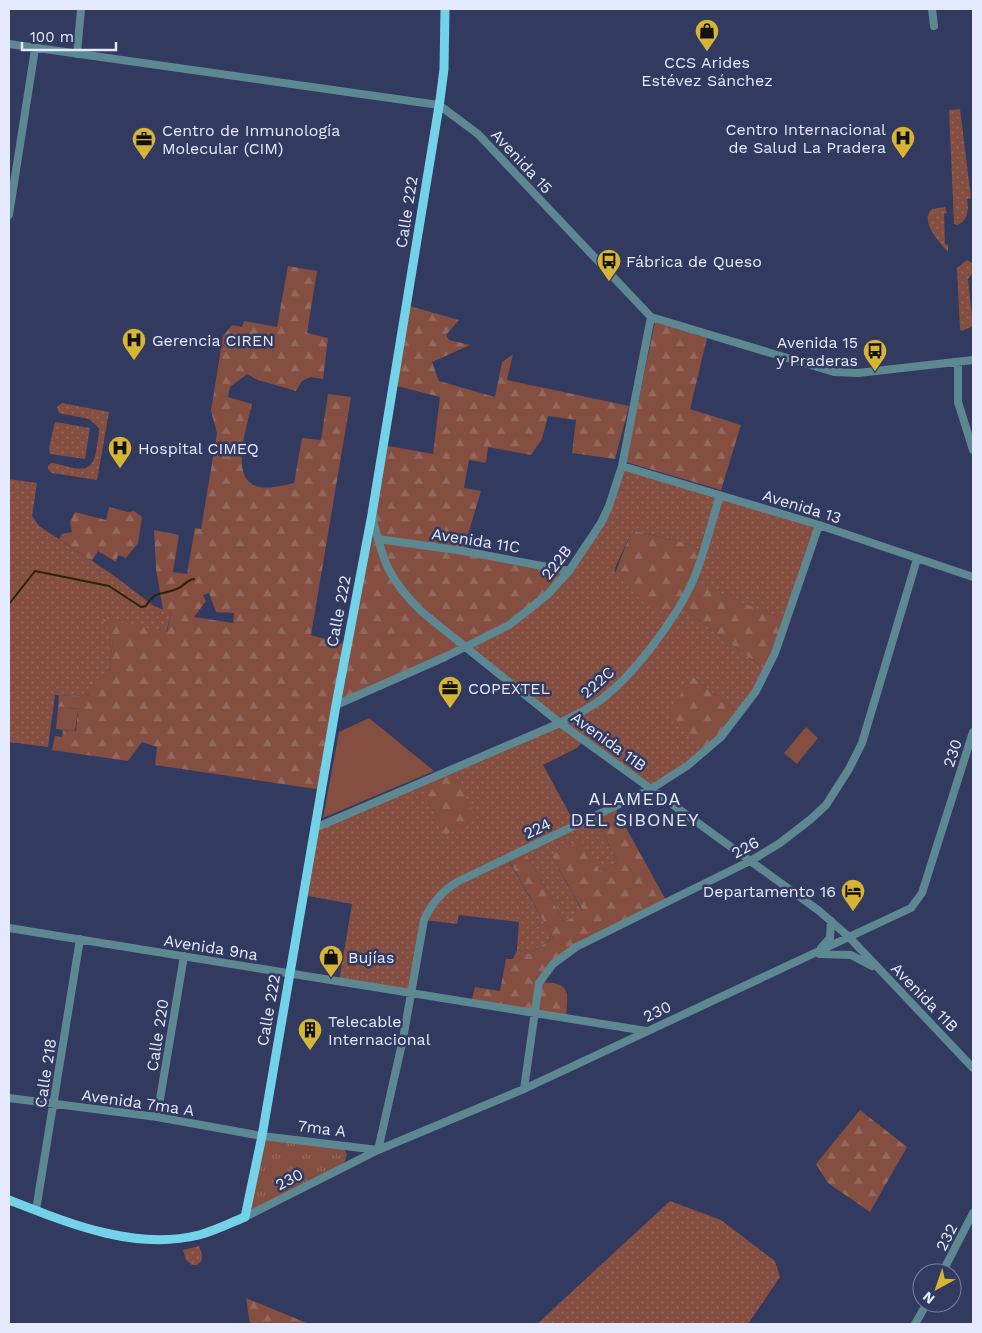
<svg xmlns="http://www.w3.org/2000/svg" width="982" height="1333" font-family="'Work Sans',sans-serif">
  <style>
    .grass { fill: url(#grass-dots) }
    .forest { fill: url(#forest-firs); fill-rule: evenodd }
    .park { fill: url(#park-tufts) }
    .pitch { fill: #844e41 }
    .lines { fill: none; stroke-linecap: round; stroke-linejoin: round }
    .stream { stroke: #2b2307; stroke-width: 2 }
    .minor { stroke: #5d8892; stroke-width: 8 }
    .major { stroke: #73d2e7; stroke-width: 9 }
    .labels { text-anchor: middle; stroke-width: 5; stroke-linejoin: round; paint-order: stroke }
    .poi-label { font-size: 16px; fill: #e4e9fd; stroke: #323a60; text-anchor: start }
    .street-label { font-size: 16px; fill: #e4e9fd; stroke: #323a60 }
    .neighbourhood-label { font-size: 18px; letter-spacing: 1px; fill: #e4e9fd; stroke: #323a60 }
  </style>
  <defs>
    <pattern id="grass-dots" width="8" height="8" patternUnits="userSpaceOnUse" patternTransform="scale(1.25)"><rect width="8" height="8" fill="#844e41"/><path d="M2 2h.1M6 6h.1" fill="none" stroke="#95685d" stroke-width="1.8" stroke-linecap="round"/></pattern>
    <pattern id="forest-firs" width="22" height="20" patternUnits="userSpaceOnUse" patternTransform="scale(1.25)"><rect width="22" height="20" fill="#844e41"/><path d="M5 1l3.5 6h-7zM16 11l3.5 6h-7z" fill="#95685d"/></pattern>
    <pattern id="park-tufts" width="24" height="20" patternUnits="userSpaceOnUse" patternTransform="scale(1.25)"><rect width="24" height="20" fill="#844e41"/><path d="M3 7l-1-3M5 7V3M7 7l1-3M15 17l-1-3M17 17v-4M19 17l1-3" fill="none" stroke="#95685d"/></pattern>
  </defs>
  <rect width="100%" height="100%" fill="#323a60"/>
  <path class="grass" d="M960 109 971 198 967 199C969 209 968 221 957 225L954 224 949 110Z
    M945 207 947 213 944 214 945 244 948 245V252C939 242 919 220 932 209Z
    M967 260 972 263V274L968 279 973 326 962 331 960 330 957 268Z
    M62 403 109 412 97 480 52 473 48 469V466L51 463C70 465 91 480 96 452 97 444 99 436 99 428L89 419 59 413 57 407Z
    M55 422 90 428 85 459 50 454 49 448Z
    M622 466 819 525 786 620 691 583 703 552 689 544 635 531 630 535 615 568V573L680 606 766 670 739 714 693 677 707 751 651 789 584 740 577 748 543 765 575 824 593 816 618 862 599 871 551 855 583 912 564 922 524 849 507 858 553 938 529 954 517 950 519 922 459 915 457 924 425 920 411 993 339 981 352 904 303 895 315 828 420 783 446 835 452 769 559 723 464 647 547 595 593 537Z
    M9 479 37 483 32 516 39 526 113 575 154 606 171 613 166 633 113 639 109 674 91 682 88 696 55 695 48 747 9 742Z
    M670 1201 721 1220 775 1261 780 1277 748 1324H537Z
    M199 1246C202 1254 205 1260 197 1265H192L186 1260 183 1250Z"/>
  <path class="forest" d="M288 266 317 271 307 333 328 338 323 379 310 377 302 381 296 391 258 380 247 374 230 387 228 397 252 404C248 423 227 482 260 487 271 489 284 485 294 483L302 438 321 440 328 394 351 397 311 635 347 645 383 445 433 454 440 397 393 385 406 305 459 320 446 335 449 340 470 345 432 362 439 381 495 397 502 362 513 354 507 380 629 406 615 459 572 453 576 420 548 416 542 439 531 455 488 447 486 463 469 460 464 488 481 491 463 551 569 571 509 625 336 705 322 790 155 765 157 747 142 742 128 761 52 750 55 736 62 737 63 730 76 731 78 709 58 707 59 695 88 696 90 682 109 674 113 639 103 619 167 632 171 613 163 610 156 569 154 530 179 535 173 572 187 574 195 528 201 529 217 433 211 411 223 336 232 325 242 327 244 321 277 327ZM209 593 216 612 234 613 233 623 194 617 206 601 203 595Z
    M655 322 707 338 690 409 741 425 721 490 626 462Z
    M109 507 128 512 134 511 142 517 138 543 126 558 118 555 116 562 98 551 92 561 59 539 62 534 72 532 70 522 75 512 106 520Z
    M635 531 689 544 703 552 692 583 786 620 766 670 680 606 671 618 638 596 615 573 630 535Z
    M693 677 739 714 707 751 668 712Z
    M452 769 476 819 445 835 420 783Z
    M614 806 667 902 576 947 539 982C571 983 568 989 566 1018L471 1003 475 987 500 991 506 959H513L517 950 529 954 553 938 507 857 524 849 564 922 583 911 551 855 582 841 599 871 618 862 593 816Z
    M860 1110 907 1147 870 1212 828 1183 816 1164Z
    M246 1298 309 1324H250Z"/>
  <path class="park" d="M262 1136 337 1143 345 1150 347 1155 342 1168 245 1217Z"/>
  <path class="pitch" d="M58 707 78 709 75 731 56 729Z
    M369 718 434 771 323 818 339 732Z
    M806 727 818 738 797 764 784 753Z"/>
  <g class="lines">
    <path class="stream" d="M9 604 35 571 109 586 141 607 146 606C155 590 163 595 177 589 185 586 186 580 194 579"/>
    <path class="minor" d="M932 9 934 26
      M9 44 439 105 478 134 651 317 834 372 858 373 973 360
      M77 54 81 9
      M9 215 35 49
      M958 362V402L973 450
      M622 466 819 525 973 577
      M372 516C383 561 388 579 422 612L560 723 818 910 849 937 973 1068
      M378 539 463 551 569 571
      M336 705 445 657 509 625 547 595 569 571 601 523 609 506 622 466 651 317
      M315 828 560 723C577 714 595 706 609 693 639 668 683 609 696 573 706 547 712 521 720 495
      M9 928 646 1031
      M821 948 830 938 831 921
      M819 954 851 955 872 966
      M524 1089 539 983 553 964 576 947 752 860 780 843 811 819 826 805 849 769 862 743 917 559
      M9 1098 157 1117 262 1136 378 1150 403 1039 424 920C432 903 442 891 457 882L651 789 687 766 721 737 756 691 775 653 819 525
      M157 1117 184 956
      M36 1210 80 939
      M245 1217 378 1150 524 1089 911 908 922 893 973 732
      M942 1273 973 1213
      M915 1324 927 1303"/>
    <path class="major" d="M9 1200C68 1223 134 1251 199 1235 215 1231 230 1223 245 1217L262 1136 336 705 372 514 440 100 444 69 445 9"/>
  </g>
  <defs>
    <symbol id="shop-pin" viewBox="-11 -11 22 30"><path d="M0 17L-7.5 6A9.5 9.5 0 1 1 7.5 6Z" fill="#d6b534" stroke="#323a60"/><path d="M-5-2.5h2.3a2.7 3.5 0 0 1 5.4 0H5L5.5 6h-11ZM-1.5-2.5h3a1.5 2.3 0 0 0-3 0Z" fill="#111"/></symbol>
    <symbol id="hospital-pin" viewBox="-11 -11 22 30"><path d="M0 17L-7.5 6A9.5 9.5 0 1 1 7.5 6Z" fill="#d6b534" stroke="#323a60"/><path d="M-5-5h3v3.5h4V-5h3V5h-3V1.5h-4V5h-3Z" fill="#111"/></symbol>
    <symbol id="office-pin" viewBox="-11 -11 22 30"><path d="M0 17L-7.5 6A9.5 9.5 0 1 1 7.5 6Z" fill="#d6b534" stroke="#323a60"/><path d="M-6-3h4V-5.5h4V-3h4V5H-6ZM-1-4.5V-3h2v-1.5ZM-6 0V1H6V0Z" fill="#111"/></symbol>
    <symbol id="bus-pin" viewBox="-11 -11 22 30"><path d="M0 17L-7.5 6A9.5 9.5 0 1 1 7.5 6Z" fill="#d6b534" stroke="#323a60"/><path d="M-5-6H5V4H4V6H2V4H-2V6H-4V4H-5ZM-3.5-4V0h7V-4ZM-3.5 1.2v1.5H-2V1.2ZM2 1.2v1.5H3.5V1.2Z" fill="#111"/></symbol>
    <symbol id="hotel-pin" viewBox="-11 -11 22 30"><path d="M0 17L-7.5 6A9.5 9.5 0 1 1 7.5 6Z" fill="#d6b534" stroke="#323a60"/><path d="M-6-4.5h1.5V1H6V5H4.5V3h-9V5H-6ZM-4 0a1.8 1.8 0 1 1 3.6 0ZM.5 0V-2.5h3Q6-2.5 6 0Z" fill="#111"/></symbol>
    <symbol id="building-pin" viewBox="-11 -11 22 30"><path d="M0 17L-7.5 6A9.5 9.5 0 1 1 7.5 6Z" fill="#d6b534" stroke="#323a60"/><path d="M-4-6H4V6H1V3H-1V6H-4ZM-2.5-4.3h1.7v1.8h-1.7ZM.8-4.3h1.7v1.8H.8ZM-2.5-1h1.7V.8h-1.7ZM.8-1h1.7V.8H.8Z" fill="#111"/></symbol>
  </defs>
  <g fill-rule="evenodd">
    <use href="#shop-pin" x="693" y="17" width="28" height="38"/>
    <use href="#hospital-pin" x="889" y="124" width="28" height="38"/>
    <use href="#office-pin" x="130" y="125" width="28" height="38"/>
    <use href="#bus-pin" x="595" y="247" width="28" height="38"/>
    <use href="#hospital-pin" x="120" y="326" width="28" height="38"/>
    <use href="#bus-pin" x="861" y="337" width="28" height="38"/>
    <use href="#hospital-pin" x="106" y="434" width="28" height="38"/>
    <use href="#office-pin" x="436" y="674" width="28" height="38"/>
    <use href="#hotel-pin" x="839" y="877" width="28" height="38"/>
    <use href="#shop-pin" x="317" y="943" width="28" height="38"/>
    <use href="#building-pin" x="296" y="1016" width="28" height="38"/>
  </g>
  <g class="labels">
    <g class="poi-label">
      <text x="707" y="68" text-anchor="middle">CCS Arides<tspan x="707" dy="18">Estévez Sánchez</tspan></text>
      <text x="886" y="135" text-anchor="end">Centro Internacional<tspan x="886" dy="18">de Salud La Pradera</tspan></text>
      <text x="162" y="136">Centro de Inmunología<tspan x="162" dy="18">Molecular (CIM)</tspan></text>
      <text x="626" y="267">Fábrica de Queso</text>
      <text x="152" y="346">Gerencia CIREN</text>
      <text x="858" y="348" text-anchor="end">Avenida 15<tspan x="858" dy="18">y Praderas</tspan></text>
      <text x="138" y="454">Hospital CIMEQ</text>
      <text x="468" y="694">COPEXTEL</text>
      <text x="836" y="897" text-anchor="end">Departamento 16</text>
      <text x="348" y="963">Bujías</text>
      <text x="328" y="1027">Telecable<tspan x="328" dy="18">Internacional</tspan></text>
    </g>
    <g class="street-label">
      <text transform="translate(522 161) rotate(47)" y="6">Avenida 15</text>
      <text transform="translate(406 212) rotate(-81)" y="6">Calle 222</text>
      <text transform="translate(802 506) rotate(17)" y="6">Avenida 13</text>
      <text transform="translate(476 540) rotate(9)" y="6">Avenida 11C</text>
      <text transform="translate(556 562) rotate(-52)" y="6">222B</text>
      <text transform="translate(338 611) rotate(-79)" y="6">Calle 222</text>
      <text transform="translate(597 682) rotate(-41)" y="6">222C</text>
      <text transform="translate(609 741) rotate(36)" y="6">Avenida 11B</text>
      <text transform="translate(952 753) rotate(-72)" y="6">230</text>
      <text transform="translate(537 828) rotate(-25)" y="6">224</text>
      <text transform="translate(745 847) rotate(-28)" y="6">226</text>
      <text transform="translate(211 947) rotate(9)" y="6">Avenida 9na</text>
      <text transform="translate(925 997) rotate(46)" y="6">Avenida 11B</text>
      <text transform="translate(268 1010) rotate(-80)" y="6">Calle 222</text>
      <text transform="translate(657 1011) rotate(-25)" y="6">230</text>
      <text transform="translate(157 1035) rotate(-81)" y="6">Calle 220</text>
      <text transform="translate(45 1073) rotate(-81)" y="6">Calle 218</text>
      <text transform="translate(138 1102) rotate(8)" y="6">Avenida 7ma A</text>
      <text transform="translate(322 1128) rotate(7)" y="6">7ma A</text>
      <text transform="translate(289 1179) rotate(-27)" y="6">230</text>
      <text transform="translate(946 1237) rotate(-63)" y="6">232</text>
    </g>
    <g class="neighbourhood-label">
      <text x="635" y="805">ALAMEDA<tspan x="635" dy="21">DEL SIBONEY</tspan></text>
    </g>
  </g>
  <rect width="982" height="1333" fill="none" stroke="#e4e9fd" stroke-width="20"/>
  <g transform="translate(937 1288) rotate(220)"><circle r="24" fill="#323a60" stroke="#79809f"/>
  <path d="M0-4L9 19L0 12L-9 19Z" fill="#d6b534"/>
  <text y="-8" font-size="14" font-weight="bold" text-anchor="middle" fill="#e4e9fd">N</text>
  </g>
  <path d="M22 42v8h94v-8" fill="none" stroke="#e4e9fd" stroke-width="2.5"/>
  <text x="30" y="42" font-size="15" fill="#e4e9fd" stroke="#323a60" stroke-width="4" paint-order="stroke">100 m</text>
</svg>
